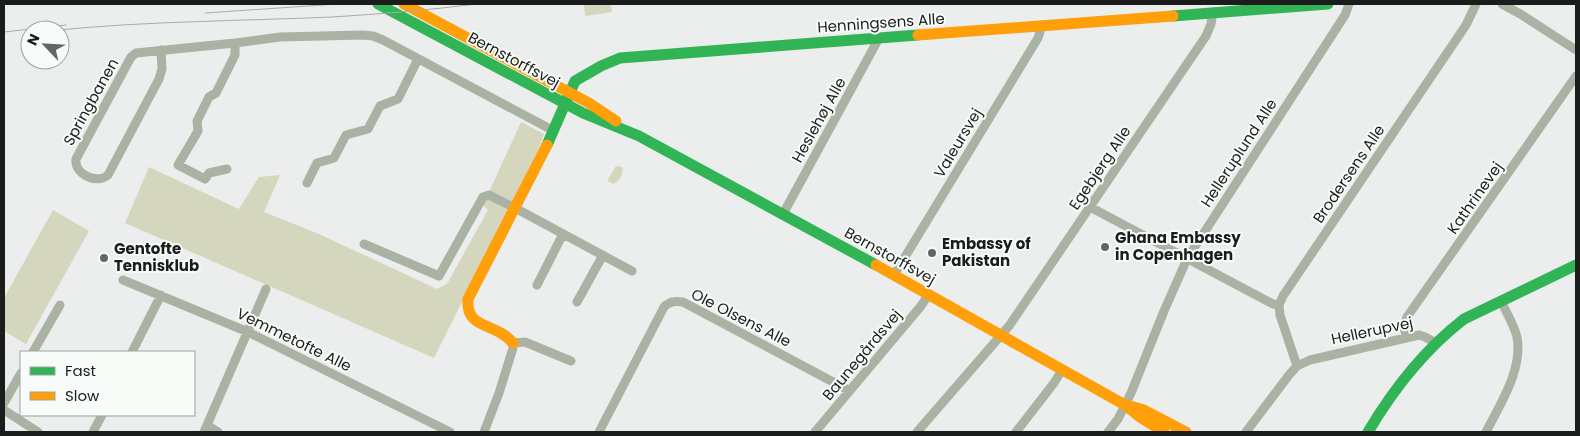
<svg xmlns="http://www.w3.org/2000/svg" width="1580" height="436" font-family="Poppins,sans-serif">
  <style>
    .green { fill: #d4d7be }
    .lines { fill: none; stroke-linecap: round; stroke-linejoin: round }
    .street { stroke: #aab2a4; stroke-width: 9 }
    .fast { stroke: #30b455; stroke-width: 11 }
    .slow { stroke: #ff9f0a; stroke-width: 11 }
    .tram { stroke: #a8ada5; stroke-width: 1 }
    .poi-dot { fill: #646665; stroke: #f7fcf8; stroke-width: 2 }
    .labels { text-anchor: middle; stroke-width: 4; stroke-linejoin: round; paint-order: stroke }
    .street-label { font-size: 15px; fill: #1b1d1c; stroke: #f7fcf8 }
    .poi-label { font-size: 15px; font-weight: bold; fill: #1b1d1c; stroke: #f7fcf8; text-anchor: start }
  </style>
  <rect width="100%" height="100%" fill="#ebeeec"/>
  <path class="green" d="M584 4H611L612 12 585 16Z
    M521 122 544 134 538 150 434 358 125 223 149 167 239 209 259 177 280 175 264 212 319 234 437 289 447 284 488 210 483 205Z
    M616 166 622 167C624 173 620 182 613 184L608 181V179Z
    M53 210 89 231 26 344 4 331V298Z"/>
  <g class="lines">
    <path class="street" d="M1502 4 1522 15 1576 50
      M161 50 162 69 159 79 108 175C97 185 74 174 76 159L131 57 136 53 235 43 280 37 363 35 373 36 383 40 554 131
      M227 169 209 173 205 179 178 165 198 131 197 121 209 97 216 93 235 55V43
      M307 183 317 163 334 158 346 135 368 129 380 106 398 99 418 59
      M1090 207 1273 304 1279 305
      M783 214 879 38
      M364 244 439 276 483 197 489 195 515 208 632 271
      M894 275 1038 38 1042 25
      M123 280 248 332 450 432
      M537 285 563 234
      M577 302 603 255
      M1407 338 1404 328 1407 317 1576 76
      M33 352 60 305
      M132 352 161 295
      M1297 366 1280 315 1279 305 1283 296 1466 25 1476 4
      M4 403 21 373
      M4 410 38 432
      M207 425 218 432
      M93 432 102 415
      M204 432 266 289
      M484 432 499 393 513 348V343L525 342 571 361
      M599 432 664 307C670 301 675 301 683 302L850 391
      M815 432 921 306 929 294
      M917 432 1009 326 1206 36 1211 24 1213 12
      M1016 432 1054 383 1062 370
      M1108 432 1118 419 1131 393 1164 311 1187 259 1345 15 1349 4
      M1246 432 1289 375 1297 366 1310 360 1419 335 1425 337 1436 343
      M1486 432C1500 404 1523 370 1517 337 1514 325 1506 312 1501 301"/>
    <path class="fast" d="M378 4 583 113 639 136 876 265
      M1173 16 1328 4
      M547 145 575 81 601 66 620 58 918 35
      M1368 432C1394 388 1424 350 1464 319L1576 265"/>
    <path class="slow" d="M404 4 589 103 616 121
      M918 35 1173 16
      M876 265 1125 405 1140 417 1164 432
      M513 343C496 322 465 330 468 299L547 145
      M1130 406 1144 410 1186 432"/>
    <path class="tram" d="M205 13 338 4
      M58 30C150 21 241 21 332 17 381 14 429 10 477 4
      M4 32 66 25"/>
  </g>
  <g class="poi-dot">
    <circle cx="1105" cy="247" r="5"/>
    <circle cx="932" cy="253" r="5"/>
    <circle cx="104" cy="258" r="5"/>
  </g>
  <g class="labels">
    <g class="street-label">
      <text transform="translate(881 23) rotate(-4)" y="5">Henningsens Alle</text>
      <text transform="translate(514 60) rotate(28)" y="5">Bernstorffsvej</text>
      <text transform="translate(91 102) rotate(-61)" y="5">Springbanen</text>
      <text transform="translate(819 120) rotate(-61)" y="5">Heslehøj Alle</text>
      <text transform="translate(958 143) rotate(-59)" y="5">Valeursvej</text>
      <text transform="translate(1239 153) rotate(-57)" y="5">Helleruplund Alle</text>
      <text transform="translate(1100 168) rotate(-56)" y="5">Egebjerg Alle</text>
      <text transform="translate(1349 174) rotate(-56)" y="5">Brodersens Alle</text>
      <text transform="translate(1475 198) rotate(-55)" y="5">Kathrinevej</text>
      <text transform="translate(890 256) rotate(29)" y="5">Bernstorffsvej</text>
      <text transform="translate(741 318) rotate(27)" y="5">Ole Olsens Alle</text>
      <text transform="translate(1372 331) rotate(-12)" y="5">Hellerupvej</text>
      <text transform="translate(294 340) rotate(26)" y="5">Vemmetofte Alle</text>
      <text transform="translate(862 355) rotate(-50)" y="5">Baunegårdsvej</text>
    </g>
    <g class="poi-label">
      <text x="1115" y="243">Ghana Embassy<tspan x="1115" dy="17">in Copenhagen</tspan></text>
      <text x="942" y="249">Embassy of<tspan x="942" dy="17">Pakistan</tspan></text>
      <text x="114" y="254">Gentofte<tspan x="114" dy="17">Tennisklub</tspan></text>
    </g>
  </g>
  <rect width="1580" height="436" fill="none" stroke="#1b1d1c" stroke-width="10"/>
  <rect x="20" y="351" width="175" height="65" fill="#f7fcf8" stroke="#9fa3a0"/>
  <rect x="30" y="367" width="25" height="8" fill="#30b455" stroke="#9fa3a0"/>
  <text x="65" y="376" font-size="15" fill="#1b1d1c">Fast</text>
  <rect x="30" y="392" width="25" height="8" fill="#ff9f0a" stroke="#9fa3a0"/>
  <text x="65" y="401" font-size="15" fill="#1b1d1c">Slow</text>
  <g transform="translate(45 45) rotate(295)"><circle r="24" fill="#f7fcf8" stroke="#9fa3a0"/>
  <path d="M0-4L9 19L0 12L-9 19Z" fill="#646665"/>
  <text y="-8" font-size="14" font-weight="bold" text-anchor="middle" fill="#1b1d1c">N</text>
  </g>
</svg>
